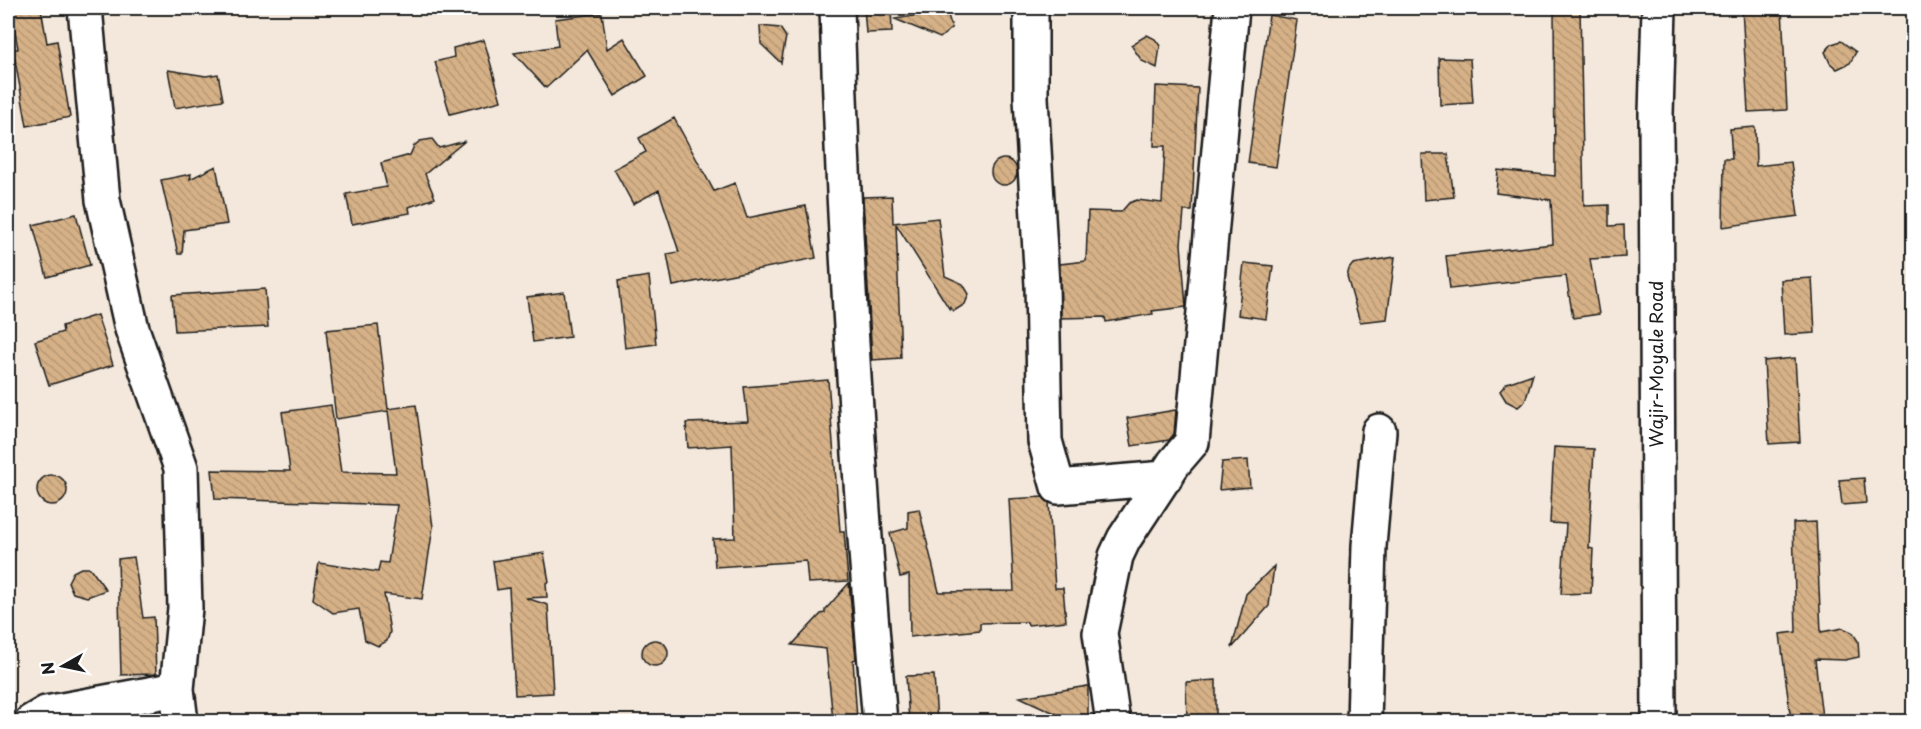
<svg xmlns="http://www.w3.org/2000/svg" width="1921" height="729" font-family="'Playpen Sans',sans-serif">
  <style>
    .building { fill: url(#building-back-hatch); stroke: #1c1c1c; stroke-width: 1.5 }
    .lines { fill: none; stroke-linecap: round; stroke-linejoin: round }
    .minor-casing { stroke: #1c1c1c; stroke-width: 38 }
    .major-casing { stroke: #1c1c1c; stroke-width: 38 }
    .minor { stroke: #fff; stroke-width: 33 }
    .major { stroke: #fff; stroke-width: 33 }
    .labels { text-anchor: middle; stroke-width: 4.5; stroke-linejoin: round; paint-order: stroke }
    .street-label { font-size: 18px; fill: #1c1c1c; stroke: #fff }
  </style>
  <defs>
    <pattern id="building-back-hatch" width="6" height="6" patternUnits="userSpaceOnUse" patternTransform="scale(1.5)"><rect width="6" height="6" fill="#d6b187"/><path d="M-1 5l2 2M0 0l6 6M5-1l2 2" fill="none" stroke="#b79874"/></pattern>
  </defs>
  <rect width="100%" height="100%" fill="#f3e8db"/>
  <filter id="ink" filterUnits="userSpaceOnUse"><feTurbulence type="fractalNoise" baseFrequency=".0167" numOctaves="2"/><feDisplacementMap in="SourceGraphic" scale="12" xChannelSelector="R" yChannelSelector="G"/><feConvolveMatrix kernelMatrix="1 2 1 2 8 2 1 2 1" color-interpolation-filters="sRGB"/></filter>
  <g filter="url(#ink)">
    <path class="building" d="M11 8H41L47 43 57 41 70 117 27 126 13 49H18Z
      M864 8H891L892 32 866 33Z
      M1554 8H1580L1584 206 1609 205V226L1624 225 1625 257 1590 259 1599 314 1573 318 1566 276 1450 289 1446 256 1553 244 1551 200 1496 193 1498 170 1555 176Z
      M1742 8H1782L1787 110 1748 112Z
      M938 12 948 15 952 28 940 38 895 19Z
      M602 13 607 49 624 38 647 76 615 96 587 50 546 88 514 53 558 46 555 19Z
      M1269 15 1297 20 1276 167 1248 163Z
      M760 26 780 28 786 37 781 63 761 44Z
      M1147 35 1155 39 1160 46 1157 68 1142 61 1131 45Z
      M484 40 501 101 450 114 435 62 454 57 453 48Z
      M1841 41 1856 52 1850 63 1837 69 1830 63 1825 52 1832 44Z
      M1439 58 1470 59 1473 103 1440 105Z
      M168 70 206 76 218 74 223 100 175 108Z
      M1156 86 1198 88 1192 211H1184L1181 244 1186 307 1152 311 1153 314 1106 322 1105 317 1061 318 1060 264 1086 261 1088 211 1121 212 1129 203 1137 200 1162 203 1165 146H1154Z
      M674 118 714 191 735 183 747 218 806 206 816 258 673 286 667 254 679 252 659 190 633 204 614 169 646 152 639 138Z
      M1755 127 1756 166 1791 162 1798 216 1723 227 1724 159H1732L1730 129Z
      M432 139 439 148 465 141 425 174 435 198 409 207 410 213 352 224 346 194 387 187 381 163 410 155 414 146 420 141Z
      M1422 154H1448L1454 197 1424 200Z
      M991 172a13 13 0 1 1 26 0a13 13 0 1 1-26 0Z
      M216 166 227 224 184 230 182 254H178L161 180 191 174 190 179Z
      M892 196 893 223 938 218 945 276 963 284 969 294 965 304 954 311 950 307V310L896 224 901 358 872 360 863 197Z
      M76 214 90 265 47 277 33 225Z
      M1395 257 1387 319 1360 322 1347 277 1349 269 1353 264Z
      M1244 263 1273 266 1266 319 1238 315Z
      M649 276 656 344 625 348 618 281Z
      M1812 278 1815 333 1784 335 1781 280Z
      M265 289 268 327 175 331 172 295Z
      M564 292 570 337 533 342 527 297Z
      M97 315 113 365 49 385 35 341 63 332 62 326Z
      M378 325 388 409 416 405 433 527 422 599 384 594 390 632 387 641 378 646 365 640 359 609 333 613 313 599 319 563 378 572 380 562 388 563 397 505 215 499 212 470 290 471 282 412 331 405 341 472 396 473 388 411 336 419 326 330Z
      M1795 358 1800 442 1769 444 1764 361Z
      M1533 374 1525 401 1518 407 1506 401 1500 391 1507 383Z
      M828 380 840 531H844L848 581 808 583 806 561 715 567 713 539 735 538 732 445 688 448 686 423 748 421 744 387Z
      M1176 410 1174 434 1169 440 1132 446 1127 418Z
      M1554 447 1594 449 1589 548 1593 549 1591 593 1561 594 1566 524 1550 523Z
      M1248 460 1250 487 1219 490 1222 462Z
      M37 490a15 15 0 1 1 30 0a15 15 0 1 1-30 0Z
      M1864 478 1866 503 1842 505 1839 480Z
      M1043 497 1049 503 1055 588H1063L1066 621 1028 625 1027 622 980 623V630L910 637 909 575 900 577 890 533 908 528V511L919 509 939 592 1014 591 1009 499Z
      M1816 522 1821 632 1843 628 1852 632 1858 641 1859 657 1845 660 1815 659 1822 717 1791 721 1780 634 1796 632 1793 523Z
      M544 553 549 582 546 583 547 597 526 598 548 605 553 693 515 695 509 588 497 590 493 561Z
      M134 557 143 618 154 617 156 674 121 675 118 559Z
      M1274 566 1269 606 1232 648 1246 594Z
      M81 568H90L106 590 87 597 73 593 68 582 73 572Z
      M849 583 856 659 853 660 857 719 833 721 826 649 792 645 821 614 825 613V610Z
      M642 653a13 13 0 1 1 26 0a13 13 0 1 1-26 0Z
      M934 675 937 722H909L906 676Z
      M1216 680V722H1187L1186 682Z
      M1088 686V722H1063V717L1020 697Z"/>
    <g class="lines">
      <defs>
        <path id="minor" d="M85 8 103 200 132 329 181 468 185 608 177 689 181 722
          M837 8C844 246 859 484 880 722
          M1031 8V98L1042 285 1045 441 1058 487 1165 478
          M31 722 46 713 177 689
          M1113 722 1100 633 1116 556 1124 539 1174 463 1192 442 1232 8
          M1364 722 1369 546 1379 431"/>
        <path id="major" d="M1659 722 1656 114 1659 8"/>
      </defs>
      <use href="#minor" class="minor-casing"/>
      <use href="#major" class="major-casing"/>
      <use href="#minor" class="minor"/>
      <use href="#major" class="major"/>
    </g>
  </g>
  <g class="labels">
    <g class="street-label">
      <text transform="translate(1657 364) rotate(-90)" y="6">Wajir-Moyale Road</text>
    </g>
  </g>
  <rect width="1921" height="729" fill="none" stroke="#fff" stroke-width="30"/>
  <rect x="15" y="15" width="1891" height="699" fill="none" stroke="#1c1c1c" stroke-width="2" filter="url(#ink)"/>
  <g transform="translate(63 666) rotate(261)" stroke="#ffffff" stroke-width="4.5" paint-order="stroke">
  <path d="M0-4.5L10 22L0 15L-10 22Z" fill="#1c1c1c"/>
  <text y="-9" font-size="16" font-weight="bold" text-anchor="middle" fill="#1c1c1c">N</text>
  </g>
</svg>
